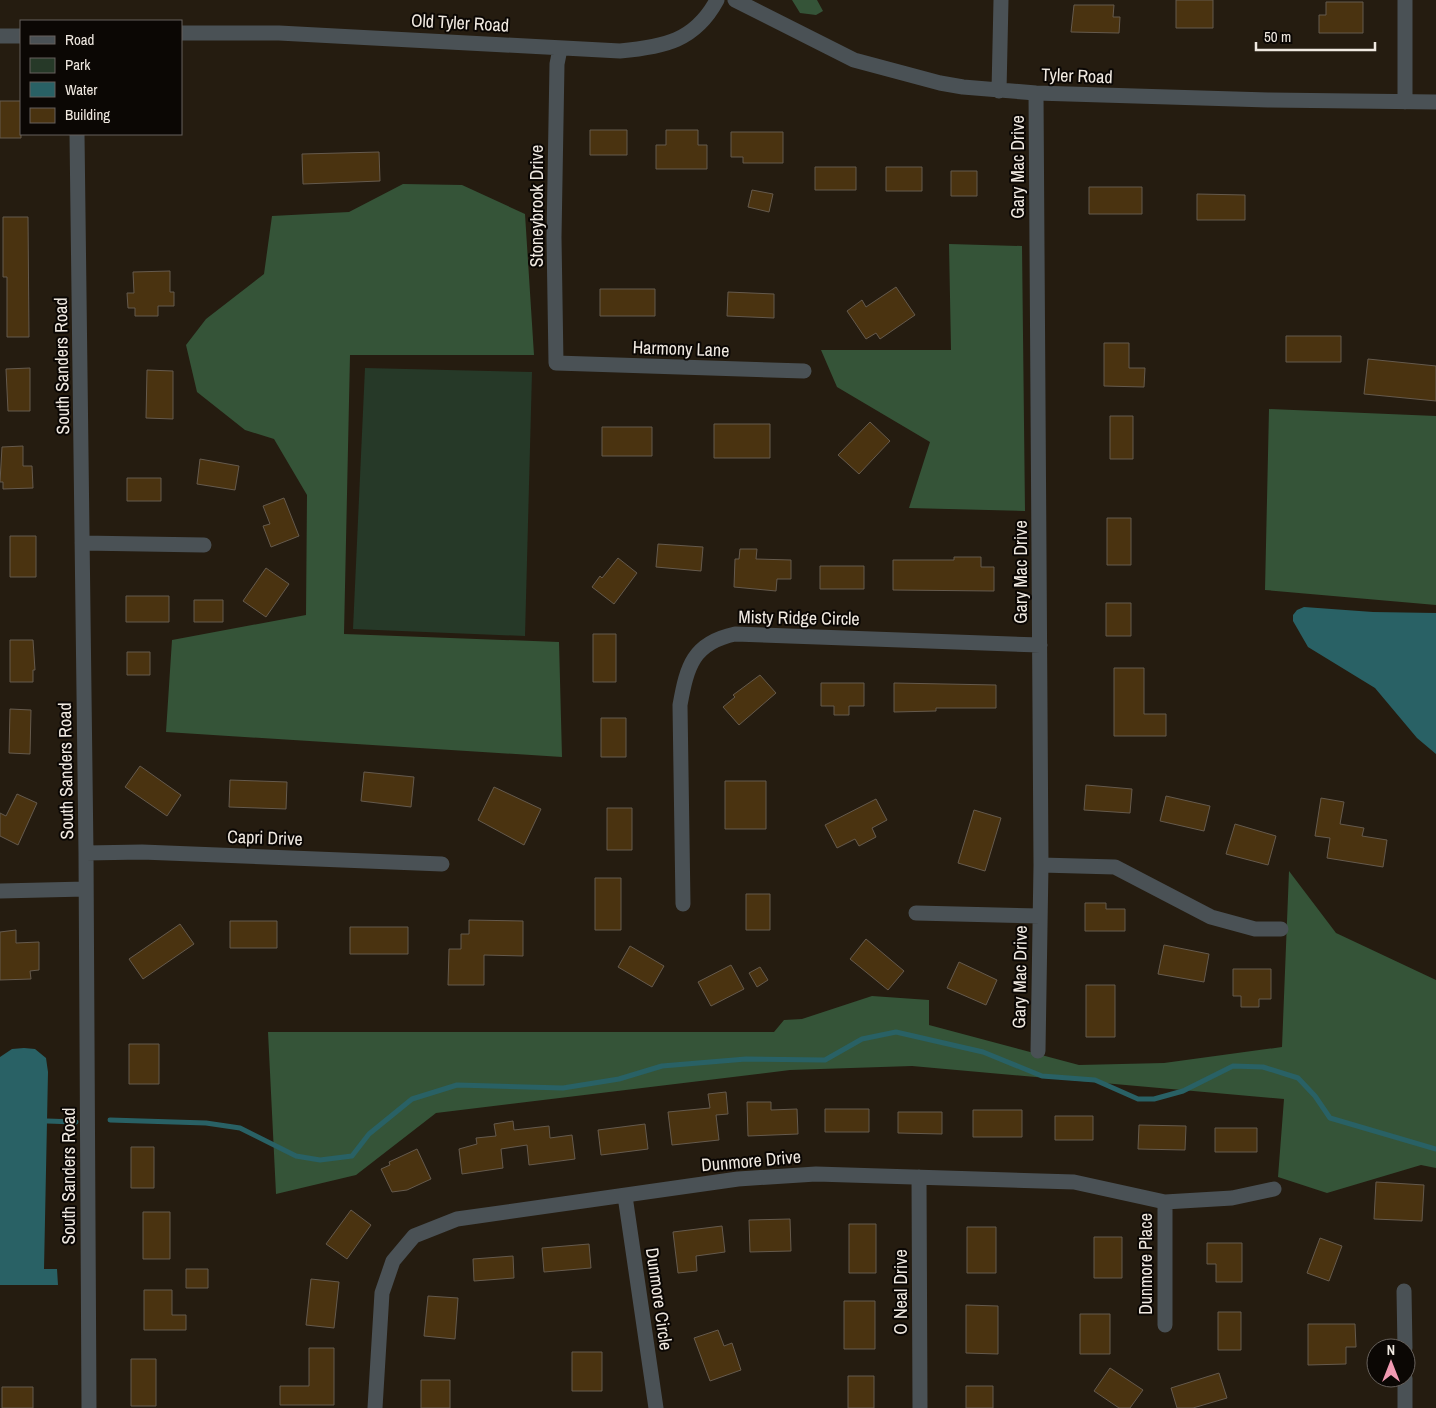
<svg xmlns="http://www.w3.org/2000/svg" width="1436" height="1408" font-family="'Archivo Narrow',sans-serif">
  <style>
    .green { fill: #263928 }
    .forest { fill: #355438 }
    .water { fill: #296165 }
    .lines { fill: none; stroke-linecap: round; stroke-linejoin: round }
    .stream { stroke: #296165; stroke-width: 5 }
    .building { fill: #4a3310; stroke: #655a4d }
    .minor { stroke: #4a5155; stroke-width: 15 }
    .labels { text-anchor: middle; stroke-width: 4; stroke-linejoin: round; paint-order: stroke }
    .street-label { font-size: 18px; fill: #f0e9e1; stroke: #0b0704 }
  </style>
  <rect width="100%" height="100%" fill="#251c10"/>
  <path class="green" d="M365 368 532 372 525 636 353 629Z"/>
  <path class="forest" d="M792 0H817L823 11 816 15 800 13Z
    M403 184 462 185 525 214 534 355H350L344 634 559 642 562 757 166 732 172 640 306 615 307 495 274 439 245 430 197 392 186 345 206 319 264 274 272 216 349 212Z
    M949 244 1022 246 1025 511 909 508 930 442 837 387 821 350H951Z
    M1269 409 1436 416V605L1265 590Z
    M1289 871 1336 933 1436 980V1168L1421 1165 1327 1193 1278 1177 1284 1099 912 1066 790 1070 436 1113 356 1175 276 1194 268 1032H774L784 1020 802 1019 872 996 929 1000V1025L1079 1065 1164 1063 1282 1047Z"/>
  <path class="water" d="M1304 607 1373 612 1436 613V754L1417 738 1375 688 1308 647 1293 621V615L1297 610Z
    M24 1048 35 1049 46 1058 48 1072 44 1269H57L58 1285H0V1057L12 1049Z"/>
  <g class="lines">
    <path class="stream" d="M110 1120 206 1123 240 1128 296 1156 320 1160 352 1156 369 1134 412 1099 457 1085 563 1088 619 1079 662 1066 746 1059 825 1060 862 1039 896 1032 983 1052 1042 1076 1095 1080 1138 1099H1154L1183 1091 1233 1066 1263 1067 1298 1078 1315 1096 1330 1118 1436 1149
      M47 1121 76 1122"/>
  </g>
  <path class="building" d="M1176 0H1213V28H1176Z
    M1326 2H1363V33H1319V15H1326Z
    M1074 5H1114L1113 17H1120L1119 33 1071 32Z
    M0 101H21V138H0Z
    M590 130H627V155H590Z
    M666 130H698V145H707V169H656V145H666Z
    M731 132H783V163H743V157H731Z
    M379 152 380 181 303 184 302 154Z
    M815 167H856V190H815Z
    M886 167H922V191H886Z
    M951 171H977V196H951Z
    M1089 187H1142V214H1089Z
    M752 190 773 194 769 212 748 207Z
    M1197 194 1245 195V220H1197Z
    M3 217H28L29 337H7V277H3Z
    M170 271V292H174V306H158V316H135V308H128L127 293H134L133 272Z
    M896 287 915 315 880 339 876 333 866 339 847 311 862 300 866 307Z
    M600 289H655V316H600Z
    M728 292 774 294V318L727 316Z
    M1286 336H1341V362H1286Z
    M1104 343H1129V368H1145L1144 387 1104 386Z
    M1368 359 1436 366V401L1364 394Z
    M30 368V411H8L6 369Z
    M147 370 173 371V419L146 418Z
    M1110 416H1133V459H1110Z
    M870 422 890 441 859 474 838 455Z
    M714 424H770V458H714Z
    M602 427H652V456H602Z
    M23 446V466H32L33 488 3 489V482H0L2 447Z
    M200 459 239 466 235 490 197 484Z
    M127 478H161V501H127Z
    M284 498 299 536 271 547 263 526 270 524 263 506Z
    M1107 518H1131V565H1107Z
    M10 536H36V577H10Z
    M658 544 703 547 701 571 656 567Z
    M740 549H757L756 559 791 560V579H777L776 591 734 587 735 559H739Z
    M954 557H981V567H994V591L893 590V560H954Z
    M618 558 637 573 614 604 592 587 600 576 602 578Z
    M820 566H864V589H820Z
    M266 568 289 584 266 617 243 601Z
    M126 596H169V622H126Z
    M194 600H223V622H194Z
    M1106 603H1131V636H1106Z
    M593 634H616V682H593Z
    M10 640H33L35 670H33V682H10Z
    M127 652H150V675H127Z
    M1114 668H1144V714H1166V736H1114Z
    M760 675 776 693 739 725 723 707 735 697 733 695Z
    M821 683H864V706H849V715H834V706H821Z
    M894 683 996 685V708H936V711L894 712Z
    M10 709 31 710 30 754 9 753Z
    M601 718H626V757H601Z
    M140 766 181 795 167 816 125 787Z
    M364 772 414 777 411 807 361 801Z
    M230 780 287 782 286 809 229 807Z
    M725 781H766V829H725Z
    M1086 785 1132 789 1130 813 1084 810Z
    M494 787 541 809 524 845 478 820Z
    M17 794 37 803 18 845 0 836V813L6 816Z
    M1166 796 1210 806 1204 831 1160 821Z
    M1321 798 1344 802 1340 824 1364 828 1362 836 1387 840 1383 867 1327 858 1330 838 1315 836Z
    M876 799 887 820 872 828 876 837 859 846 855 839 837 848 825 825Z
    M607 808H632V850H607Z
    M974 810 1001 818 985 871 958 863Z
    M1235 824 1276 836 1268 865 1226 854Z
    M595 878H621V930H595Z
    M746 894H770V930H746Z
    M1085 903H1106V909H1125V931H1085Z
    M469 920 523 921V956L484 955V985H448L449 949H461V934H469Z
    M230 921H277V948H230Z
    M180 924 194 944 143 979 129 959Z
    M350 927H408V954H350Z
    M16 930V943L39 942V970L30 971 31 979 0 980V932Z
    M866 939 904 971 888 990 850 959Z
    M1164 945 1209 954 1204 982 1158 974Z
    M630 946 664 966 652 987 618 967Z
    M959 962 997 980 986 1005 947 988Z
    M731 965 744 989 711 1006 698 982Z
    M760 967 768 980 757 987 749 973Z
    M1233 969H1271V999H1259V1007H1241V996H1233Z
    M1086 985H1115V1037H1086Z
    M129 1044H159V1084H129Z
    M726 1092 728 1114 716 1115 719 1140 672 1145 668 1112 710 1108 708 1094Z
    M747 1102H771V1110L797 1109 798 1134 748 1136Z
    M825 1109H869V1132H825Z
    M973 1110H1022V1137H973Z
    M898 1112H942V1134L898 1133Z
    M1055 1116H1093V1140H1055Z
    M513 1121 514 1130 549 1126 550 1138 572 1135 575 1159 529 1165 527 1145 501 1149 503 1168 462 1174 459 1149 477 1144 476 1138 496 1136 494 1124Z
    M645 1124 648 1149 601 1155 598 1130Z
    M1139 1125 1186 1126 1185 1150 1138 1149Z
    M1215 1128H1257V1152H1215Z
    M131 1147H154V1188H131Z
    M417 1149 431 1179 407 1190 392 1192 381 1169 390 1165 389 1162Z
    M1376 1182 1424 1185 1422 1221 1374 1219Z
    M351 1210 371 1225 347 1259 326 1244Z
    M143 1212H170V1259H143Z
    M790 1219 791 1251 750 1252 749 1220Z
    M849 1224H876V1273H849Z
    M722 1226 725 1252 696 1256 697 1271 678 1273 673 1232Z
    M967 1227H996V1273H967Z
    M1094 1237H1122V1278H1094Z
    M1320 1238 1342 1246 1329 1281 1307 1273Z
    M1207 1243H1242V1282H1216V1264H1207Z
    M589 1244 591 1268 544 1272 542 1248Z
    M513 1256 514 1278 474 1281 473 1259Z
    M186 1269H208V1288H186Z
    M311 1279 339 1282 334 1328 306 1325Z
    M144 1290H172V1315H186V1330H144Z
    M428 1296 458 1298 455 1339 424 1336Z
    M844 1301H875V1349H844Z
    M966 1305 998 1306V1354L966 1353Z
    M1218 1312H1241V1350H1218Z
    M1080 1314H1110V1354H1080Z
    M1308 1324H1355L1356 1347H1346V1364L1308 1365Z
    M718 1330 724 1346 732 1343 741 1370 710 1381 694 1338Z
    M309 1348H334V1405H280V1386H309Z
    M572 1352H602V1391H572Z
    M131 1359H156V1406H131Z
    M1110 1368 1143 1390 1130 1408H1119L1094 1391Z
    M1219 1373 1227 1398 1193 1408H1177L1171 1388Z
    M848 1376H874V1408H848Z
    M421 1380H450V1408H421Z
    M966 1386H993V1408H966Z
    M2 1387H33V1408H2Z"/>
  <g class="lines">
    <path class="minor" d="M735 0 854 60 940 83 963 87 1036 93 1268 100 1436 102
      M1405 0V102
      M181 33H279L620 51C664 47 695 41 717 0
      M0 36H21
      M560 49 557 64 554 237 556 363 804 371
      M999 91 1001 0
      M1036 93 1041 865 1038 1051
      M77 134 86 853 89 1408
      M82 543 204 545
      M86 853 142 852 442 864
      M1041 865 1115 867 1211 917 1255 929H1281
      M0 891 86 889
      M683 904 680 705C687 666 693 643 735 634L1040 645
      M916 913 1040 916
      M919 1177 920 1408
      M625 1196 656 1408
      M1165 1202V1325
      M1404 1291 1405 1348
      M1405 1378V1408
      M375 1408 382 1293 393 1261 414 1236 457 1219 738 1179 816 1174 1074 1182 1165 1202 1232 1198 1274 1189"/>
  </g>
  <g class="labels">
    <g class="street-label">
      <text transform="translate(460 23) rotate(3)" y="6">Old Tyler Road</text>
      <text transform="translate(1077 76) rotate(2)" y="6">Tyler Road</text>
      <text transform="translate(1018 167) rotate(-90)" y="6">Gary Mac Drive</text>
      <text transform="translate(537 206) rotate(-90)" y="6">Stoneybrook Drive</text>
      <text transform="translate(681 349) rotate(2)" y="6">Harmony Lane</text>
      <text transform="translate(62 366) rotate(-91)" y="6">South Sanders Road</text>
      <text transform="translate(1021 572) rotate(-90)" y="6">Gary Mac Drive</text>
      <text transform="translate(799 618) rotate(1)" y="6">Misty Ridge Circle</text>
      <text transform="translate(66 771) rotate(-91)" y="6">South Sanders Road</text>
      <text transform="translate(265 838) rotate(2)" y="6">Capri Drive</text>
      <text transform="translate(1020 977) rotate(-89)" y="6">Gary Mac Drive</text>
      <text transform="translate(751 1161) rotate(-5)" y="6">Dunmore Drive</text>
      <text transform="translate(69 1176) rotate(-90)" y="6">South Sanders Road</text>
      <text transform="translate(1146 1264) rotate(-90)" y="6">Dunmore Place</text>
      <text transform="translate(901 1292) rotate(-90)" y="6">O Neal Drive</text>
      <text transform="translate(659 1299) rotate(82)" y="6">Dunmore Circle</text>
    </g>
  </g>
  <rect x="20" y="20" width="162" height="115" fill="#0b0704" stroke="#67615c"/>
  <rect x="30" y="36" width="25" height="8" fill="#4a5155" stroke="#67615c"/>
  <text x="65" y="45" font-size="15" fill="#f0e9e1">Road</text>
  <rect x="30" y="58" width="25" height="15" fill="#263928" stroke="#67615c"/>
  <text x="65" y="70" font-size="15" fill="#f0e9e1">Park</text>
  <rect x="30" y="82" width="25" height="15" fill="#296165" stroke="#67615c"/>
  <text x="65" y="95" font-size="15" fill="#f0e9e1">Water</text>
  <rect x="30" y="108" width="25" height="15" fill="#4a3310" stroke="#67615c"/>
  <text x="65" y="120" font-size="15" fill="#f0e9e1">Building</text>
  <g transform="translate(1391 1363)"><circle r="24" fill="#0b0704" stroke="#67615c"/>
  <path d="M0-4L9 19L0 12L-9 19Z" fill="#f19ab2"/>
  <text y="-8" font-size="14" font-weight="bold" text-anchor="middle" fill="#f0e9e1">N</text>
  </g>
  <path d="M1256 42v8h119v-8" fill="none" stroke="#f0e9e1" stroke-width="2.5"/>
  <text x="1264" y="42" font-size="15" fill="#f0e9e1" stroke="#0b0704" stroke-width="4" paint-order="stroke">50 m</text>
</svg>
